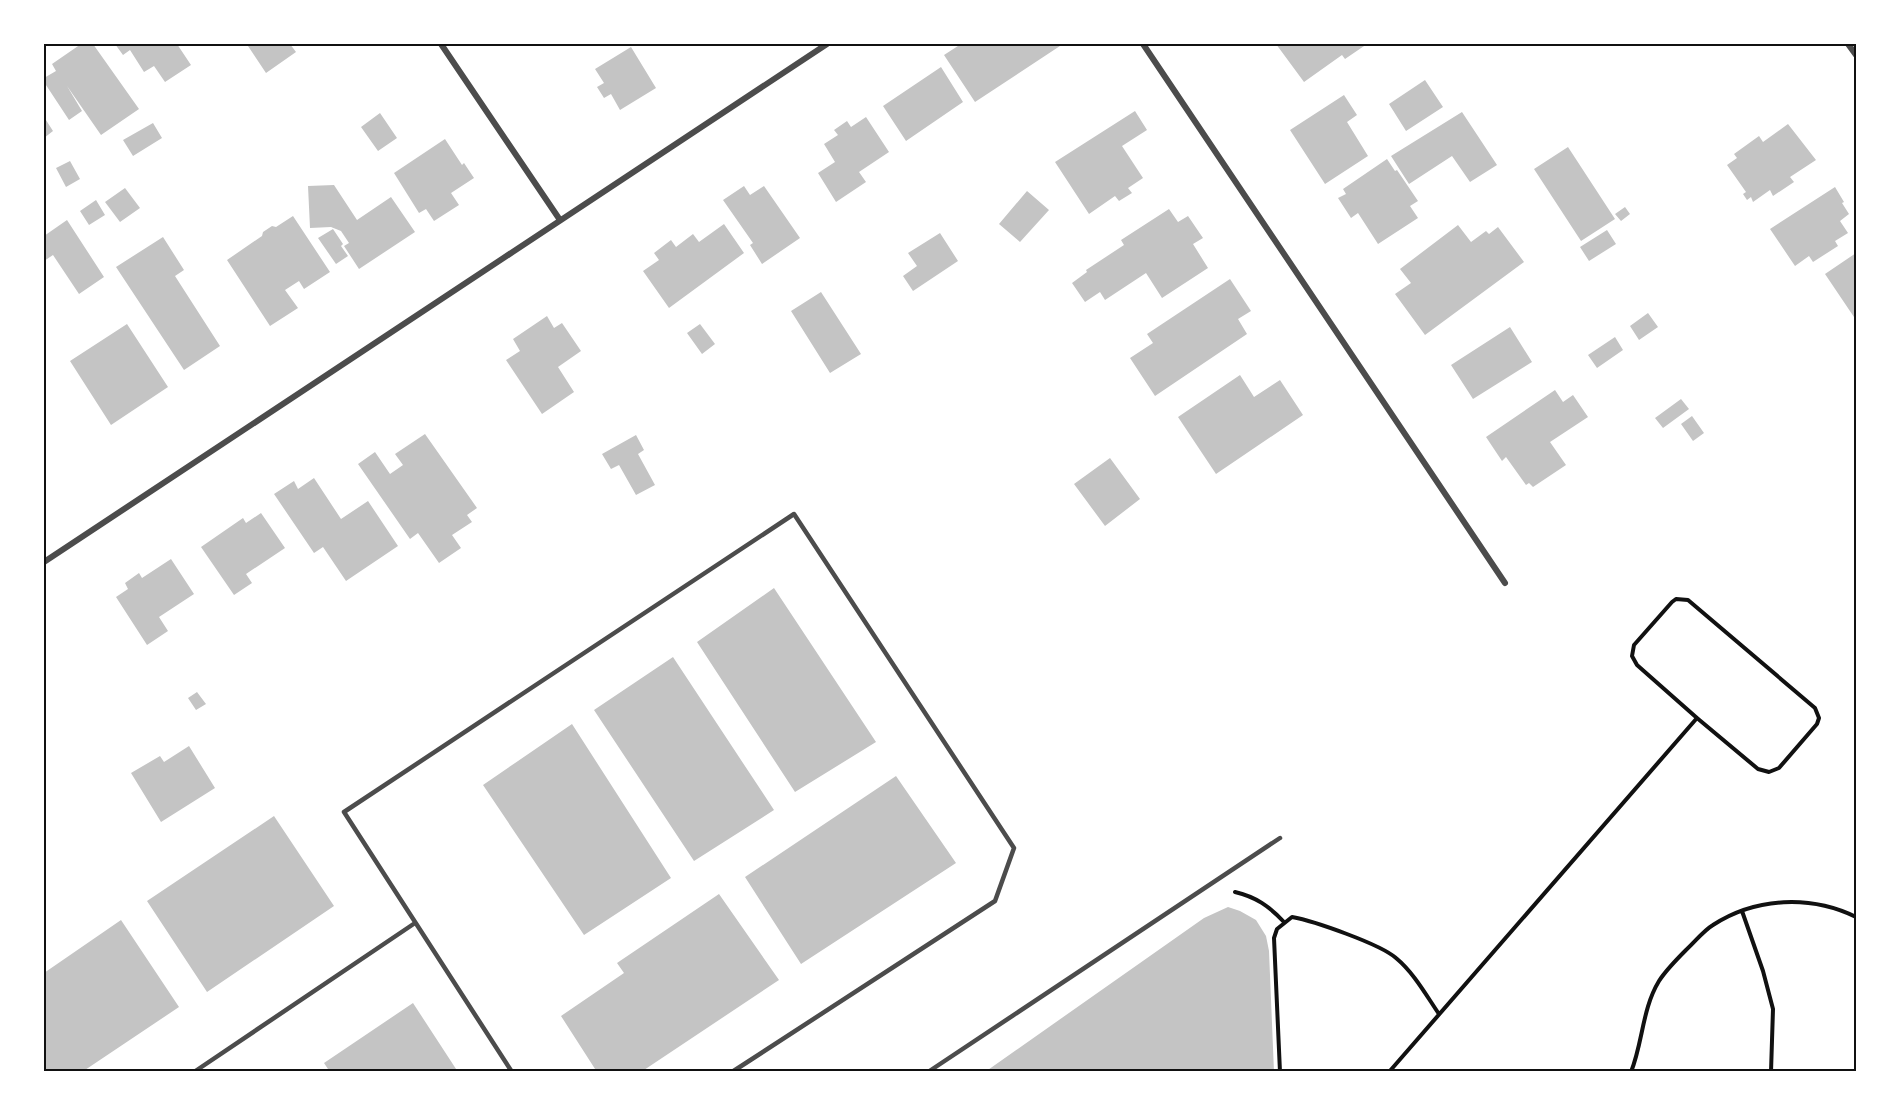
<svg xmlns="http://www.w3.org/2000/svg" width="1900" height="1115" font-family="'Golos Text',sans-serif">
  <style>
    .building { fill: #c4c4c4 }
    .lines { fill: none; stroke-linecap: round; stroke-linejoin: round }
    .path { stroke: #111; stroke-width: 4 }
    .service { stroke: #4c4c4c; stroke-width: 4.5 }
    .minor { stroke: #4c4c4c; stroke-width: 6 }
    .neatline { fill: none; stroke: #111; stroke-width: 2 }
  </style>
  <rect width="100%" height="100%" fill="#fff"/>
  <path class="building" d="M81 44H93L139 109 101 135 67 86 82 111 69 120 44 82V78L56 71 52 64Z
    M115 44H177L191 65 165 82 154 66 144 72 130 50 123 55Z
    M252 44H290L296 52 266 73 248 46Z
    M961 44H1063L975 102 944 55Z
    M1276 44H1367L1345 59 1342 55 1304 82Z
    M631 47 656 88 620 110 611 94 604 98 597 87 604 83 595 69Z
    M941 67 963 102 906 141 883 106Z
    M1425 80 1443 107 1406 131 1389 104Z
    M1344 95 1357 115 1347 122 1368 156 1325 184 1290 130Z
    M1135 111 1147 130 1122 146 1143 178 1128 188 1132 193 1119 201 1115 196 1089 214 1055 162Z
    M1462 112 1497 165 1470 182 1452 156 1409 184 1391 156Z
    M380 113 397 138 378 151 361 127Z
    M44 117 53 131 44 138Z
    M866 117 889 152 859 172 866 182 836 202 818 173 835 162 824 144 838 135 834 130 847 121 851 127Z
    M153 123 162 138 133 156 123 140Z
    M1788 124 1816 160 1790 177 1794 182 1773 196 1770 190 1753 202 1751 197 1747 200 1743 194 1746 192 1727 165 1737 158 1734 154 1759 136 1763 142Z
    M445 139 462 165 464 163 474 178 451 193 459 205 434 221 426 209 419 213 394 173Z
    M1568 147 1615 219 1581 241 1534 169Z
    M1387 159 1395 171 1397 170 1418 201 1410 206 1418 218 1378 244 1358 213 1351 218 1338 198 1346 194 1343 189Z
    M70 161 80 179 66 187 56 168Z
    M334 185 357 220 391 197 415 232 359 269 344 246 349 243 341 231 331 227 310 228 308 186Z
    M744 186 750 195 764 186 800 238 762 264 750 245 753 243 723 200Z
    M1835 187 1844 202 1842 203 1849 214 1840 221 1848 233 1835 241 1838 246 1813 262 1809 256 1795 266 1770 229Z
    M125 188 140 208 120 222 105 202Z
    M1027 191 1049 210 1020 242 999 224Z
    M96 200 105 215 89 225 80 211Z
    M1625 207 1630 214 1621 221 1615 214Z
    M1169 209 1178 222 1188 216 1203 238 1193 244 1208 268 1162 298 1146 273 1105 300 1100 292 1085 302 1072 283 1087 272 1086 270 1124 245 1121 240Z
    M293 216 330 272 304 289 299 281 285 290 298 308 270 326 227 260 262 236 263 232 272 226 276 227Z
    M67 220 104 277 79 294 53 255 44 261V236Z
    M724 224 744 253 669 308 643 271 659 260 654 253 671 240 676 247 693 234 699 242Z
    M1458 225 1471 242 1486 231 1489 234 1498 227 1524 262 1425 335 1395 294 1411 283 1400 269Z
    M333 229 343 244 341 246 348 256 336 264 318 238Z
    M1607 230 1616 244 1589 261 1580 247Z
    M940 233 958 261 913 291 903 276 917 266 908 253Z
    M163 237 184 270 175 276 220 346 184 370 116 267Z
    M1856 253V320L1825 274Z
    M1230 279 1251 311 1238 319 1247 334 1155 396 1130 358 1153 343 1147 334Z
    M821 292 861 354 830 373 791 311Z
    M1648 313 1658 327 1639 340 1630 326Z
    M547 316 554 328 562 323 581 351 558 367 574 392 542 414 506 360 520 351 513 339Z
    M127 324 168 387 111 425 70 361Z
    M700 324 715 344 702 354 687 333Z
    M1510 327 1532 362 1473 399 1451 365Z
    M1615 337 1623 350 1597 368 1588 355Z
    M1240 375 1254 397 1280 380 1303 415 1216 474 1178 417Z
    M1555 390 1563 402 1573 395 1588 417 1550 442 1566 465 1533 487 1529 483 1526 485 1506 457 1502 461 1486 437Z
    M1681 399 1689 409 1663 428 1655 418Z
    M1692 416 1704 433 1693 441 1681 424Z
    M425 434 477 508 467 515 472 522 452 535 461 548 439 563 418 533 410 539 358 464 375 452 390 474 403 465 395 454Z
    M636 435 644 450 638 454 655 485 636 495 619 465 611 469 602 454Z
    M1110 458 1140 499 1105 526 1074 484Z
    M314 478 341 519 368 501 398 546 346 581 323 547 314 553 274 494 294 481 298 489Z
    M261 513 285 548 246 574 252 583 234 595 201 547 243 518 246 523Z
    M171 559 194 594 159 617 168 631 147 645 116 597 128 589 125 583 139 573 142 578Z
    M774 588 876 742 795 792 697 642Z
    M673 657 774 810 694 861 594 710Z
    M197 692 206 704 196 710 188 698Z
    M572 724 671 878 584 935 483 785Z
    M189 746 215 788 161 822 131 773 160 756 164 762Z
    M896 776 956 863 801 964 745 877Z
    M274 816 334 906 207 992 147 901Z
    M719 894 779 980 641 1072H597L561 1016 624 973 617 963Z
    M1228 907 1240 911 1256 920 1266 936 1269 951 1274 1072H985L1204 918Z
    M121 920 179 1007 82 1072H44V973Z
    M413 1003 458 1072H330L324 1063Z"/>
  <g class="lines">
    <path class="path" d="M1235 892C1256 897 1269 906 1284 922
      M1742 911 1763 971 1773 1009 1771 1072
      M1280 1072 1274 938 1277 929 1292 917C1314 921 1380 944 1396 958 1414 973 1426 995 1439 1014
      M1389 1072 1697 718 1637 665 1632 656 1634 645 1672 602 1676 599 1688 600 1815 708 1819 718 1817 724 1779 768 1769 772 1758 769 1697 718
      M1631 1072C1643 1042 1642 1009 1659 981 1666 970 1677 959 1686 950 1695 942 1703 931 1713 925 1756 897 1811 895 1856 917"/>
    <path class="service" d="M194 1072 415 923
      M512 1072 344 812 794 514 1014 848 995 901 732 1072
      M928 1072 1280 838"/>
    <path class="minor" d="M441 44 560 220
      M1143 44 1505 583
      M1848 44 1856 55
      M44 562 827 44"/>
  </g>
  <rect width="1900" height="1115" fill="none" stroke="#ffffff" stroke-width="90"/>
  <rect x="45" y="45" width="1810" height="1025" class="neatline"/>
</svg>
